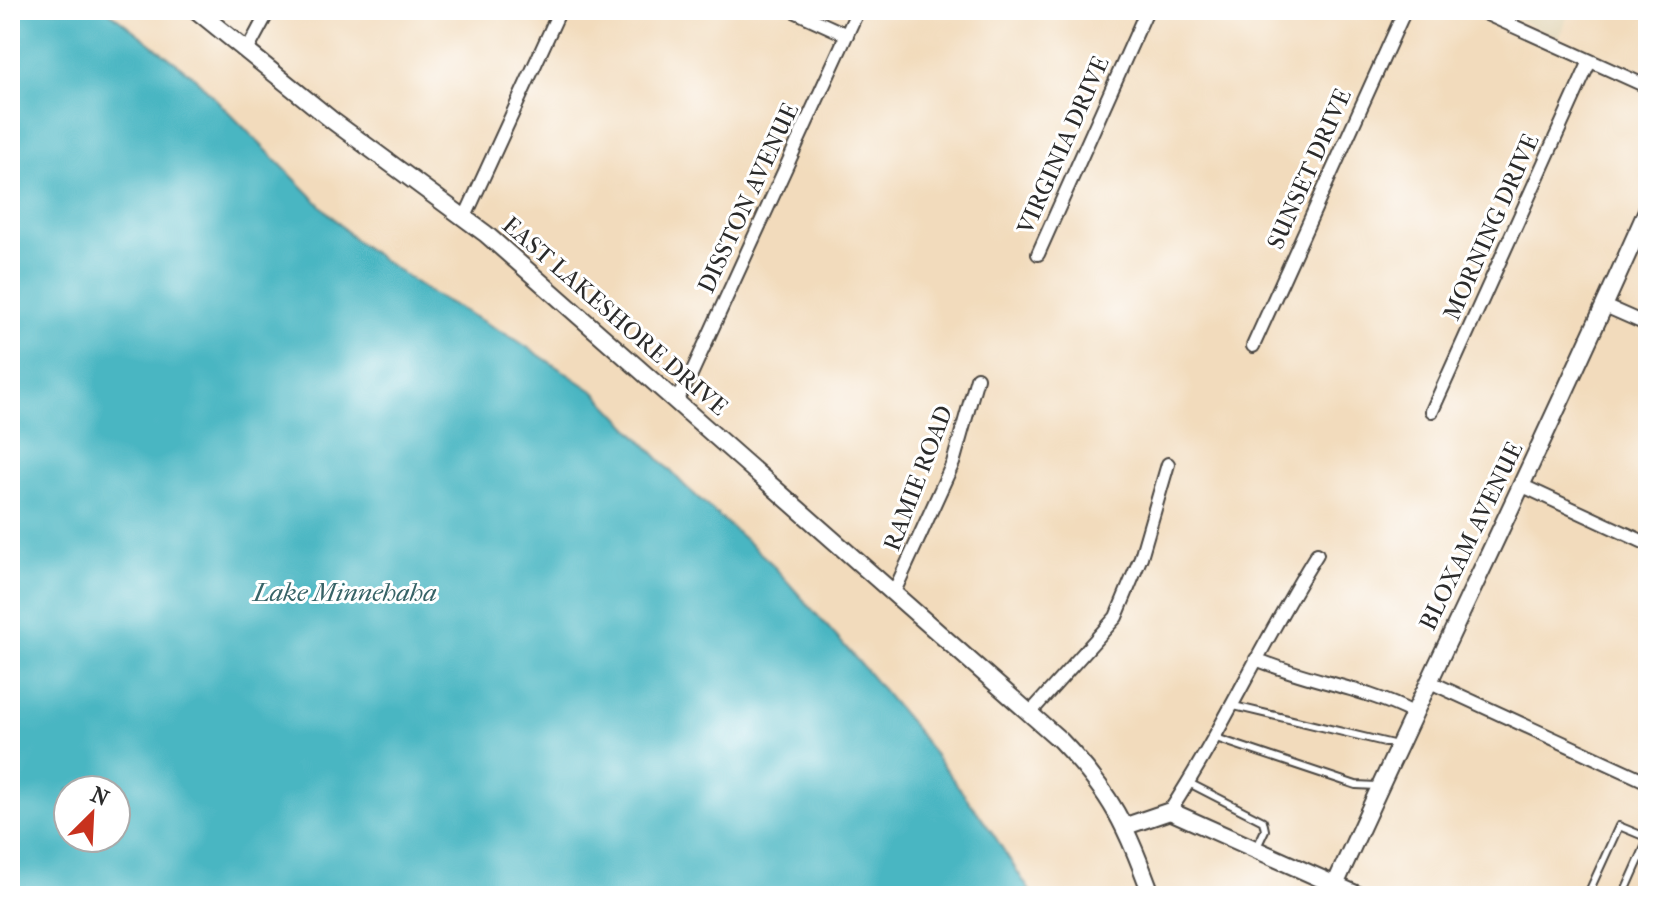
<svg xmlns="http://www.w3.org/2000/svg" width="1658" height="906" font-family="'IM FELL French Canon',serif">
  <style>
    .built { fill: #e2d6b7 }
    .water { fill: #48b6c2; stroke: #3a7076; stroke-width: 2; fill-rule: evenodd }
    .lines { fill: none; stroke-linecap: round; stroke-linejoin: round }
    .service-casing { stroke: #494541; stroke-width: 10 }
    .minor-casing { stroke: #494541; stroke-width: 16 }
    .tertiary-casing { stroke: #494541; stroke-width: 20 }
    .service { stroke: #fff; stroke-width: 6 }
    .minor { stroke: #fff; stroke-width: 12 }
    .tertiary { stroke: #fff; stroke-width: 16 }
    .labels { text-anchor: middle; stroke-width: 6; stroke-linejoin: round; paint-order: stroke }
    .street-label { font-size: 24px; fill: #2b2b2b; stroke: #fff }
    .water-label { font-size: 26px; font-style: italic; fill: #376367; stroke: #fff }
  </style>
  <rect width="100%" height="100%" fill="#fff"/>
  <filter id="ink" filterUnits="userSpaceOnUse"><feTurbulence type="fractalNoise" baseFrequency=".0125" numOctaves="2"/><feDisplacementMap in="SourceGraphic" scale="16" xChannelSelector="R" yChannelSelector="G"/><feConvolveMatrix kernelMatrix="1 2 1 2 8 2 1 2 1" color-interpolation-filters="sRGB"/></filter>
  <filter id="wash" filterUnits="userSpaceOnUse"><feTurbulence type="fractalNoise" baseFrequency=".006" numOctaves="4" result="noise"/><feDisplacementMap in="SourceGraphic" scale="32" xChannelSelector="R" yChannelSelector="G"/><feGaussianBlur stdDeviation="1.8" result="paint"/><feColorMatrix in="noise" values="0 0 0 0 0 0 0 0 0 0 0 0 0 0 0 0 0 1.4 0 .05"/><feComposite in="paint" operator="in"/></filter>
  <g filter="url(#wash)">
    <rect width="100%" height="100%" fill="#f2dbbc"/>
    <path class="built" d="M1498 10H1570L1559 38Z"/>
    <path class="water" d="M10 10H107L193 76 357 242 429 292 515 339 596 393 685 486 769 561 858 661 914 727 992 832 1033 896H10ZM68 790H116V838H68Z"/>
  </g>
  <g filter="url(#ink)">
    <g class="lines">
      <defs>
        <path id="service" d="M1234 706 1397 745
          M1216 738 1356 785 1377 786
          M1189 783 1263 821 1265 830 1257 847
          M1587 896 1619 826 1648 838
          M1623 896 1648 840"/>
        <path id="minor" d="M792 10 847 35
          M1478 10 1648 87
          M247 51 269 10
          M465 217 560 10
          M1038 254 1147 10
          M1605 306 1648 325
          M1253 346 1405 10
          M675 402 689 379 858 10
          M1432 411 1590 61
          M1523 486 1648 544
          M894 592 953 463 977 378
          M1256 659C1307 681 1363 687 1413 713
          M1428 681 1648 782
          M1030 713 1116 617 1141 557 1168 464
          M1170 811C1224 728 1264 638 1317 554"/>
        <path id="tertiary" d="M196 10 333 121 486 234 1060 740C1113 795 1126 826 1152 896
          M1126 826 1170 811 1360 896
          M1335 885C1438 658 1548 435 1648 208"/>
      </defs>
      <use href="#service" class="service-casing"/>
      <use href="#minor" class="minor-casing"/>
      <use href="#tertiary" class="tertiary-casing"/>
      <use href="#service" class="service"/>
      <use href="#minor" class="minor"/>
      <use href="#tertiary" class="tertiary"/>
    </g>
  </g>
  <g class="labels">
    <g class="street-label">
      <text transform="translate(1063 145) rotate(-66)" y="8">VIRGINIA DRIVE</text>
      <text transform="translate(1309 169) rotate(-66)" y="8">SUNSET DRIVE</text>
      <text transform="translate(748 198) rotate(-65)" y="8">DISSTON AVENUE</text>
      <text transform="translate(1491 227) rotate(-66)" y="8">MORNING DRIVE</text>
      <text transform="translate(615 316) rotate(41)" y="8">EAST LAKESHORE DRIVE</text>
      <text transform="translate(918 478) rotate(-69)" y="8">RAMIE ROAD</text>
      <text transform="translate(1471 536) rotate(-64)" y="8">BLOXAM AVENUE</text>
    </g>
    <g class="water-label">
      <text x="345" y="601">Lake Minnehaha</text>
    </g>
  </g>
  <rect width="1658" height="906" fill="none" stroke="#fff" stroke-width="40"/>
  <g transform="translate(92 814) rotate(24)"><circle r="38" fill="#ffffff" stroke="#aaaaaa" stroke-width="2"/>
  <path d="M0-6L14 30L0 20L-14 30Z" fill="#c8321e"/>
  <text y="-12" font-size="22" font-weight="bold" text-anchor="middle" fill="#2b2b2b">N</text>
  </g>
</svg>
